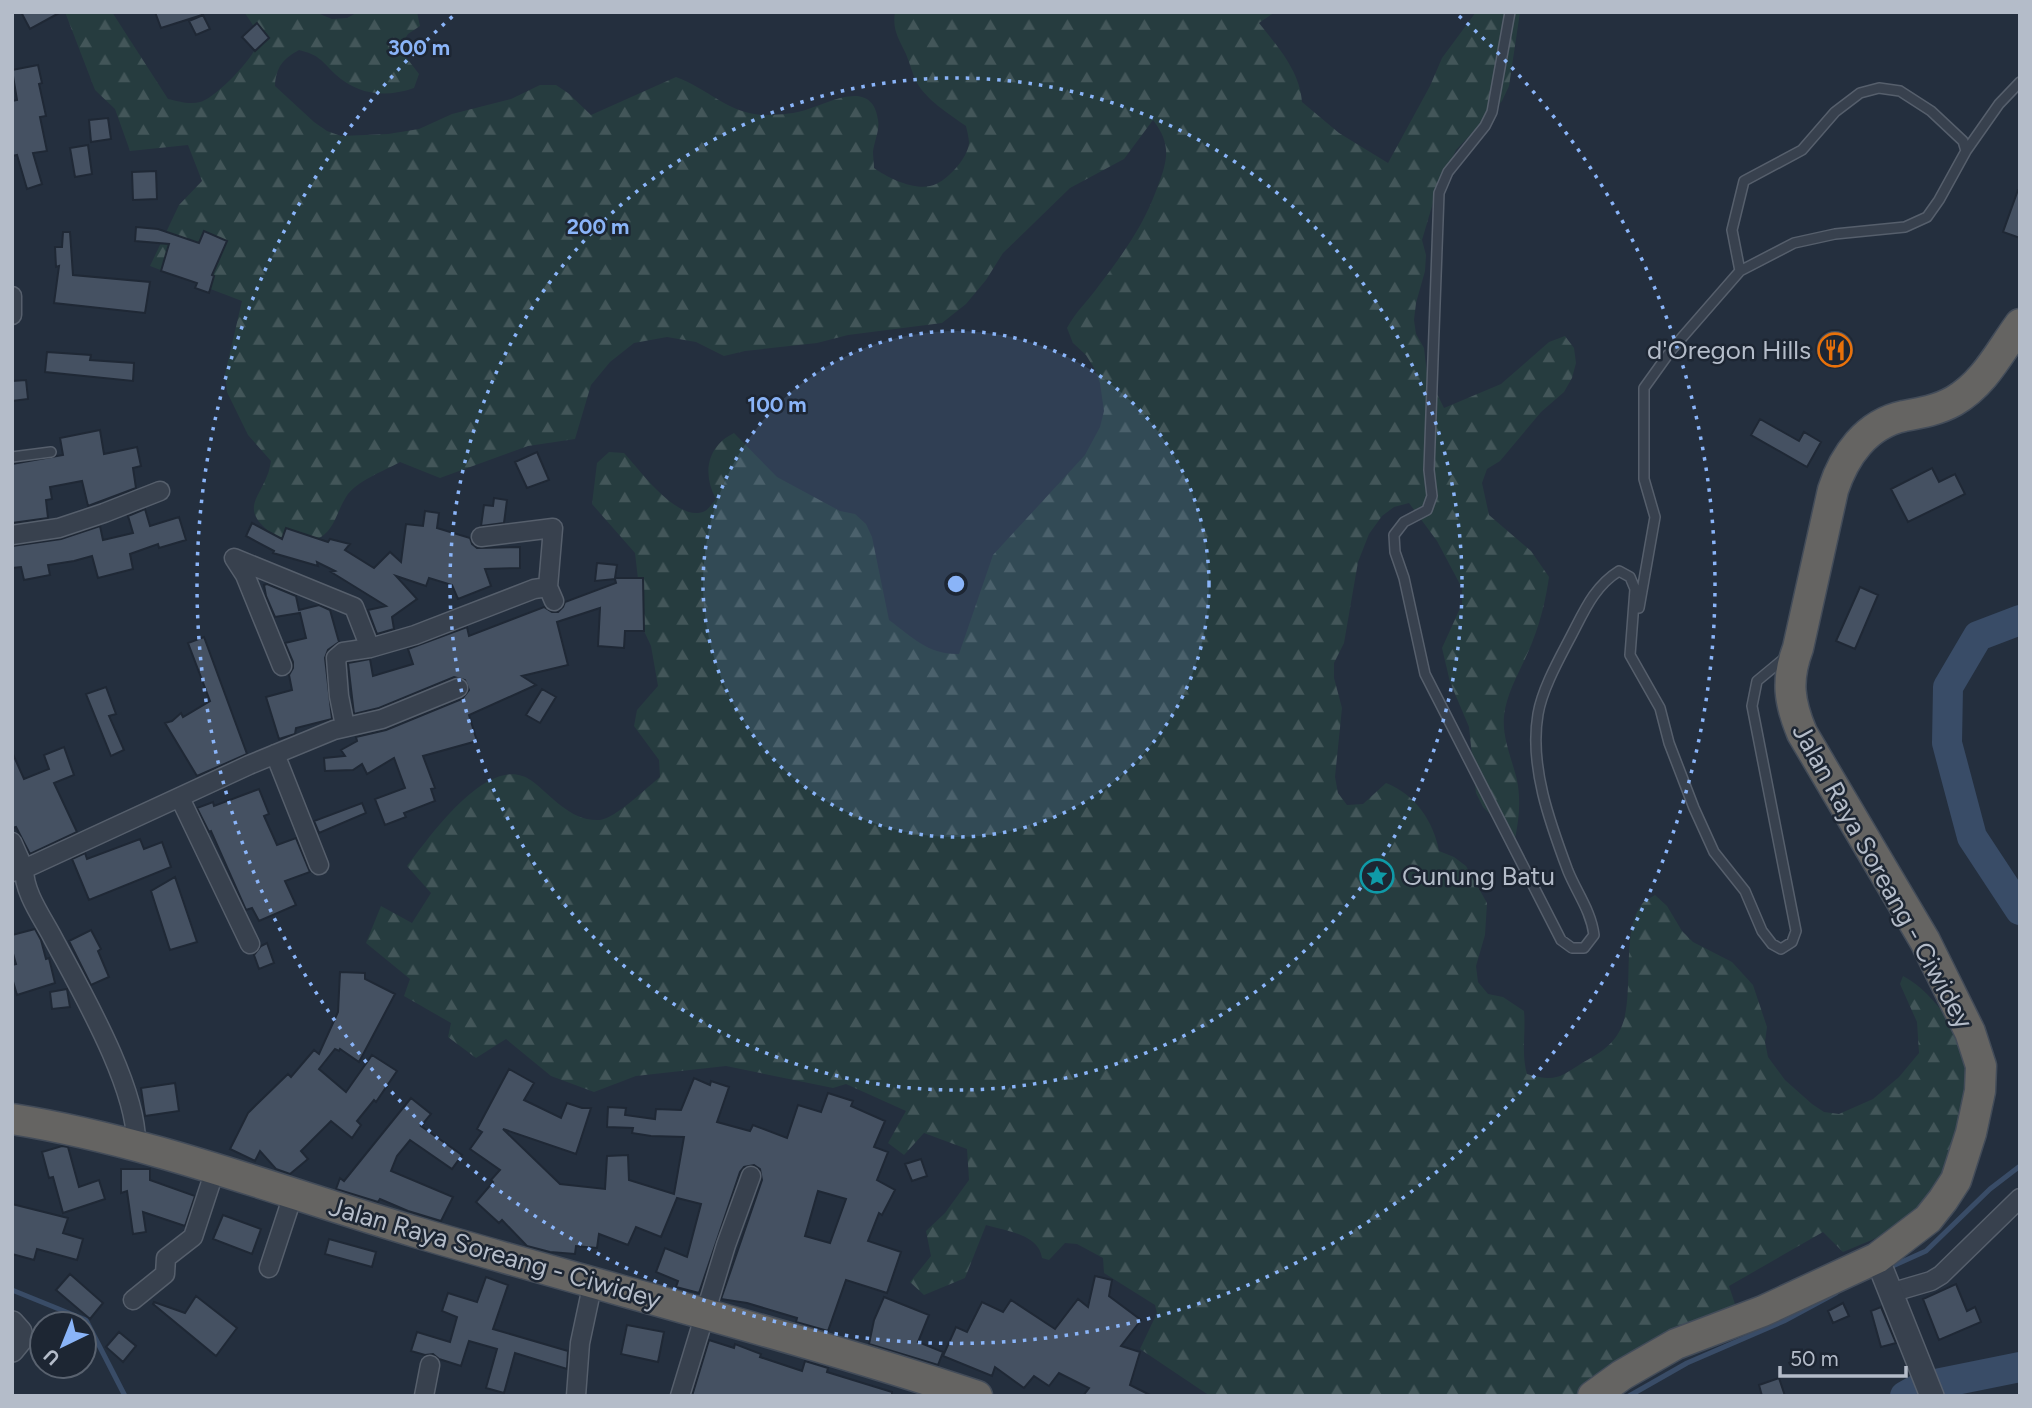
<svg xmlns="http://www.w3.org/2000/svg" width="2032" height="1408" font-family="Figtree,sans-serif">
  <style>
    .forest { fill: url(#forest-firs) }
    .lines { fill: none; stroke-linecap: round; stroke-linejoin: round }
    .stream { stroke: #394c67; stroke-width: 5 }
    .river { stroke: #394c67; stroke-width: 30 }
    .building { fill: #455162; stroke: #1f2835; stroke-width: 2; fill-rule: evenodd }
    .service-casing { stroke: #565f6c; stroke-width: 12 }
    .minor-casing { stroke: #565f6c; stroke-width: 21 }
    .tertiary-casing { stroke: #565f6c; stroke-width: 26 }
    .trunk-casing { stroke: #434c59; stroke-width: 33 }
    .service { stroke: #38414e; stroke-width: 9 }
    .minor { stroke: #38414e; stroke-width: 18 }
    .tertiary { stroke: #38414e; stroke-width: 23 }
    .trunk { stroke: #656462; stroke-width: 30 }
    .ring { fill: none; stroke: #8ab4f8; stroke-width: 3.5; stroke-dasharray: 3.5 7 }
    .labels { text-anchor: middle; stroke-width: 5; stroke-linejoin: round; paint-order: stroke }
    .poi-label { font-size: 26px; fill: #b4bcc9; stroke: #1d2633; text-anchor: end }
    .street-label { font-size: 26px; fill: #b4bcc9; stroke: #1d2633 }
    .centre { fill: #8ab4f8; stroke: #1d2633; stroke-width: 3.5 }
    .ring-label { font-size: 21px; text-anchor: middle; font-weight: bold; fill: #8ab4f8; stroke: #1d2633; stroke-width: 5; stroke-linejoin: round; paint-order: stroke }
  </style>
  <defs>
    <pattern id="forest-firs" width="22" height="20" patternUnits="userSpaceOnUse" patternTransform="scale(1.75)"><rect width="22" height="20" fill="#263c3f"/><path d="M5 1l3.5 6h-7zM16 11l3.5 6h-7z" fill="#435659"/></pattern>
  </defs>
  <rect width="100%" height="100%" fill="#242f3e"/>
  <path class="forest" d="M65 12H112L168 99C177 101 190 105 200 102 214 99 257 56 258 41 258 31 250 20 244 12H315L332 19 347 18 358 12H417L420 26 408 34 399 48 419 74 414 88C385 98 358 95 335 74 321 60 319 55 299 50 283 59 276 67 275 86L314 122 327 131 341 136 388 134 419 129 452 114 511 99 540 85H556L568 93 591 115 676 77C707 88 729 114 764 115 776 115 791 114 802 111 826 105 872 76 878 120 880 130 874 142 873 152 873 157 874 163 874 168 888 178 913 190 930 186 946 183 968 158 969 143 969 138 967 131 966 126 949 114 926 100 916 81 912 73 910 63 906 54 899 39 892 30 895 12H1275L1259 23C1277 46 1300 71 1302 102L1339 133 1388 163 1430 86 1442 58 1476 12H1520L1509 86 1502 101 1456 150 1435 196 1422 240 1426 255 1425 271 1416 303 1414 320 1416 334 1424 348 1427 374 1444 408 1501 384 1549 342 1565 336 1574 348 1576 363 1572 378 1564 392 1541 412 1500 461 1487 469 1482 483 1489 515 1531 551 1549 577C1546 598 1541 620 1533 640 1524 665 1507 689 1504 716 1502 738 1512 759 1517 780 1521 801 1519 819 1515 839L1483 807 1476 793 1469 727 1450 682 1442 648 1462 604V588L1437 541 1409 503 1394 507 1382 516 1369 534 1358 562 1344 643 1334 663V678L1342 708 1335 777 1338 793 1347 805 1363 804 1386 783C1415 794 1434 822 1439 851L1454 857 1466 866 1487 903 1485 935 1476 966 1478 982 1488 994 1503 997 1524 1011C1526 1033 1521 1053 1527 1074 1555 1082 1559 1078 1582 1063 1596 1055 1611 1047 1619 1032 1637 1001 1619 932 1642 904 1645 900 1651 898 1655 895L1667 906 1682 931 1693 942 1732 962 1753 985 1767 1027 1765 1042 1768 1057 1785 1080 1812 1104 1824 1112 1839 1114 1873 1099 1899 1077 1919 1053 1917 1022 1900 984 1903 976C1937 994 1958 1036 1981 1066L1953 1163 1910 1224 1843 1252 1823 1232 1729 1286 1735 1304 1605 1378 1578 1396H1210L1140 1349 1157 1313 1155 1305 1104 1273 1103 1258 1077 1244 1065 1243 1049 1260 1042 1258C1039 1234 1005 1231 986 1225L965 1278 924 1295 910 1282 931 1256 926 1231 945 1213 969 1180 967 1149 924 1133 904 1155 888 1143 906 1111 846 1084 833 1088 726 1066 636 1076 594 1092 551 1076 506 1039 476 1058 448 1037 451 1023 404 996 410 979 366 943 381 906 412 923 431 893 407 866C429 838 490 749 532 781 552 796 571 822 600 820 616 818 646 788 660 777L659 760 634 726 637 710 658 686 651 646 644 631 635 553 592 504 597 463 609 452 624 453C640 470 678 524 705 511 709 509 713 502 716 499 702 474 707 446 734 433L777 477 840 511 855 514 866 524 872 537 889 620C912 637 929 655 959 654L993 555 1085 455 1100 427 1104 411 1100 383 1094 368 1086 355 1073 343 1067 328C1076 311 1089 300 1100 284 1123 254 1143 226 1156 191 1167 162 1173 146 1153 120L1124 159 1070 188 1003 253 986 280 966 304 942 323 848 335 817 343 745 351 724 356 696 342 667 337 634 343 610 362 591 385 575 439 528 446 440 478 400 462C384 471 356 481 346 497 337 511 335 528 321 537 313 542 298 540 289 539 280 538 272 535 265 528 243 508 259 497 267 476 269 472 270 466 271 461L248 435 227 392 225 374 242 301 150 266 179 205 202 181 188 145 130 151 115 109 95 90Z"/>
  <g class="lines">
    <path class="stream" d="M1886 1269 1926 1251 1990 1189 2020 1166
      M12 1290 86 1320 125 1396
      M1629 1396 1687 1363 1784 1321 1836 1293"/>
    <path class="river" d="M2020 620 1978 636 1948 687 1947 743 1972 837 2020 910
      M1905 1396 1921 1387 2020 1367"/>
  </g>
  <path class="building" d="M21 12H61L30 29Z
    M155 12H201L202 15 161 28Z
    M203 15 210 29 196 35 189 21Z
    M257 23 269 38 255 51 242 37Z
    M38 65 42 83 39 84 46 116 40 117 47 151 33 153 42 184 27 189 17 155 12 156V101L17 100 12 70Z
    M108 118 111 139 91 142 89 120Z
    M88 145 92 174 75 177 70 148Z
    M156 171 157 199 133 200 132 172Z
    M2018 190H2020V238L2003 232Z
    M136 227 158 229 199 243 204 231 227 241 212 275 214 276 209 293 195 288 197 283 161 271 169 244 135 241Z
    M63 232H70L73 275 150 282 145 313 54 303 59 266 56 267 55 247H62Z
    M1816 349a19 19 0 1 1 38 0a19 19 0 1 1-38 0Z
    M47 352 91 355 90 360 134 363 133 381 45 372Z
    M26 380 28 399 12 401V381Z
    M1760 419 1799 441 1804 432 1821 442 1807 467 1751 435Z
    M100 430 104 454 137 447 141 466 133 468 136 488 88 506 82 481 50 487 52 499 46 500 48 518 12 523V464L63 455 60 438Z
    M537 452 549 480 527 488 515 462Z
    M1932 468 1939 482 1955 474 1965 494 1908 522 1891 489Z
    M494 498 507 500 504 523 481 526 484 505 493 506Z
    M145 509 150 526 179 517 186 540 159 548 158 544 130 554 133 569 98 578 92 556 74 561 48 565 50 575 24 580 21 567 12 568V546L61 539 100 526 103 540 133 533 128 516Z
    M425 511 439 513 437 528 470 538 472 544 477 548 520 547V568L485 569 491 586 458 599 452 585 429 578 426 586 396 576 417 599 392 617 394 629 377 634 368 610 386 606 331 572 335 571 317 562 318 566 273 553 274 551 246 536 252 523 282 539 286 528 328 542 330 539 350 544 345 550 374 568 390 552 401 562 406 524 423 526Z
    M597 563 617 565 615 578H643L644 631H625L624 648 598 646 600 608 557 622 568 665 522 676 536 685 469 715 477 741 423 756 435 788 431 789 435 801 404 813 406 817 385 825 375 799 405 788 394 758 367 774 362 764 353 770 325 771 324 758 345 756 341 750 357 741 356 737 386 730 462 699 469 690 465 680 454 677 379 708 354 714 348 663 370 659 373 676 413 664 408 649 467 627 469 636 544 607 552 612H558L563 607 565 602 616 583 615 579 595 581Z
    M267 584 296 596 299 610 319 605 330 610 339 642 328 650 325 658 332 719 296 728 295 734 279 739 266 697 292 690 289 675 293 668V662L285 643 306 638 300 613 275 617 266 596 264 585Z
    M1860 587 1878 595 1855 649 1836 641Z
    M204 637 247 754 197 776 165 723 172 721 181 713 183 717 210 701 188 643Z
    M106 687 116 714 109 716 124 750 111 756 86 694Z
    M542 689 556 697 540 723 526 715Z
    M64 747 74 775 54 783 77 832 30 854 16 827 12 828V752L24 779 49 769 44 755Z
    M259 789 269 814 264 816 277 845 296 838 310 872 285 881 296 905 259 921 252 908 246 910 211 831 209 832 197 808 213 802 214 806Z
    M362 803 366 813 319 833 314 821Z
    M140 839 144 849 162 842 171 867 89 900 72 859 85 853 87 859Z
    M175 877 197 942 170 950 151 891Z
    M35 929 41 940 46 959 49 958 55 983 17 995 12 978V965L16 964 12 950V935Z
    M91 930 101 949 98 951 109 977 91 985 69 941Z
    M267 943 274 963 259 969 254 955 261 946Z
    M340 972 365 973V979L395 994 359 1062 340 1049 339 1051 335 1049 319 1069 346 1092 372 1055 397 1071 376 1102 374 1100 357 1121 361 1125 352 1138 331 1121 301 1151 308 1159 290 1174 276 1169 260 1151 255 1161 230 1149 248 1113 256 1105 288 1074 291 1077 314 1050 319 1054 338 1012Z
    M67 989 70 1007 52 1009 50 992Z
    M509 1069 534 1083 524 1100 561 1118 567 1103 582 1108H591L576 1154 503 1129 560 1184 605 1189 607 1156 628 1155 629 1180 674 1194 684 1137 651 1136 632 1133 633 1128 607 1127 608 1107 626 1108 625 1115 655 1119 656 1109 681 1110 694 1078 710 1085 711 1081 729 1087 717 1122 750 1131 753 1125 787 1138 798 1105 821 1112 828 1093 853 1101 851 1106 885 1121 874 1147 888 1152 877 1180 895 1190 882 1215 879 1213 868 1241 901 1252 887 1293 846 1280 828 1331 796 1322 797 1318 747 1303 721 1299 762 1180 760 1169 754 1165 744 1167 740 1172 699 1293 676 1287 678 1281 656 1272 665 1248 687 1257 701 1204 677 1198 661 1237 636 1227 628 1245 599 1234 597 1248 576 1246 575 1254 550 1252 527 1246 502 1220 499 1223 476 1202 493 1182 491 1180 500 1170 470 1149 482 1132 477 1129ZM818 1191 846 1199 830 1243 805 1236Z
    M175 1083 179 1111 145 1116 141 1088Z
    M411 1098 431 1114 421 1126 462 1155 452 1169 410 1140 397 1156 391 1171 453 1197 441 1221 408 1211 380 1199 378 1202 336 1189 340 1178 344 1181Z
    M62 1146 68 1147 79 1187 99 1180 105 1199 63 1213 53 1177 49 1178 42 1152Z
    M921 1159 927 1176 912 1181 905 1164Z
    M121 1169H150V1180L195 1196 185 1226 143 1212 146 1232 133 1234 127 1191 121 1193Z
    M12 1204 68 1218 63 1233 83 1239 77 1260 37 1249 34 1260 12 1254Z
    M223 1215 261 1229 252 1254 213 1239Z
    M329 1239 376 1252 372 1267 325 1254Z
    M70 1274 103 1303 90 1319 56 1290Z
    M1095 1276 1112 1280 1109 1296 1141 1320 1121 1346 1140 1352 1130 1385 1152 1396H1083L1089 1388 1059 1373 1049 1386 1034 1376 1024 1388 995 1367 992 1376 943 1356 956 1327 967 1332 982 1302 1003 1312 1011 1300 1055 1329 1078 1299 1088 1307Z
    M486 1277 508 1285 493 1329 568 1351 567 1369 515 1353 504 1393 486 1388 497 1349 469 1341 461 1366 439 1359 433 1354 425 1355 411 1351 417 1332 450 1342 457 1317 442 1311 448 1293 477 1302Z
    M1956 1284 1967 1311 1975 1307 1981 1322 1939 1340 1923 1299Z
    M196 1296 237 1328 216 1356 153 1304 154 1302 185 1313Z
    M884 1297 929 1315 918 1342 943 1352 938 1365 869 1344 874 1320Z
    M1843 1303 1849 1316 1833 1323 1828 1311Z
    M1881 1307 1896 1343 1881 1347 1871 1311Z
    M627 1325 664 1332 658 1362 621 1354Z
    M119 1332 136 1346 123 1362 106 1347Z
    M709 1340 734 1348 735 1344 761 1354 760 1357 802 1371 805 1361 828 1368 827 1372 892 1392V1396H692Z
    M1779 1378 1785 1396H1762L1759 1385Z"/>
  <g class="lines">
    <defs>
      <path id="service" d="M1510 12 1492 112 1485 126 1448 172 1439 193 1429 470 1432 496 1427 510 1404 522 1394 535 1395 552 1404 578 1425 674 1561 940 1572 948H1584L1594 935C1591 911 1577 893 1568 871 1550 823 1529 766 1538 714 1542 690 1558 661 1569 640 1583 614 1593 587 1619 571L1630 577 1635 589 1630 655 1660 708 1669 743 1694 808 1714 852 1745 891 1762 931 1772 944 1781 949 1792 942 1796 931 1752 706 1757 681 1786 657
        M1740 271 1732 230 1744 181 1802 150 1835 112 1860 93 1879 88 1900 91 1931 111 1963 141 1966 151
        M12 457 51 452
        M1639 608 1655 517 1644 479V388L1672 349 1740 271 1794 243 1835 234 1905 227 1927 217 1939 200 1966 151 1999 104 2020 82"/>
      <path id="minor" d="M12 296V315
        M12 535 59 528 104 513 160 491
        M481 537 553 528 548 587
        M282 666 245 575 234 558 354 607 370 648
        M345 726 339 696 336 658 343 652 370 648 415 635 534 589 548 587 554 601
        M275 754 319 865
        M180 798 250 944
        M12 842 24 869 12 872
        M136 1145C138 1088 80 989 53 938 42 917 24 893 24 869L249 765 334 730 382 719 458 688
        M269 1268 293 1195
        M1890 1293 1931 1281 1941 1275 2020 1198
        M133 1300 165 1274 166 1258 193 1237 215 1170
        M424 1396 430 1365
        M576 1396 580 1343 593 1282
        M680 1396 726 1245 751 1176"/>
      <path id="tertiary" d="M1877 1258 1932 1396
        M12 1323 20 1332 21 1339 12 1350"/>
      <path id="trunk" d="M12 1119C151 1141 284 1193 419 1233 605 1288 793 1335 977 1396
        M1593 1396 1622 1375 1676 1344 1763 1311 1877 1258 1928 1219 1943 1200 1956 1180 1971 1133 1980 1091 1981 1066 1970 1032 1925 941 1802 733C1789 702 1786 680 1798 648L1833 490C1844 456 1866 424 1904 416 1921 413 1938 410 1954 401 1985 383 2000 351 2020 324"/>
    </defs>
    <use href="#service" class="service-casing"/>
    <use href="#minor" class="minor-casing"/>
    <use href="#tertiary" class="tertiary-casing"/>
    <use href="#trunk" class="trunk-casing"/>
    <use href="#service" class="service"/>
    <use href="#minor" class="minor"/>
    <use href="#tertiary" class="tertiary"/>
    <use href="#trunk" class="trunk"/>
  </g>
  <circle cx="956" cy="584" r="253" fill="#8ab4f8" fill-opacity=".12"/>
  <g class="ring">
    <circle cx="956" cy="584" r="253"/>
    <circle cx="956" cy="584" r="506"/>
    <path d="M1459 16A759 759 0 1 1 453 16"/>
  </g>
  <defs>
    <symbol id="restaurant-ring" viewBox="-11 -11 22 22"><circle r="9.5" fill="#1d2633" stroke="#e8710a" stroke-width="1.5"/><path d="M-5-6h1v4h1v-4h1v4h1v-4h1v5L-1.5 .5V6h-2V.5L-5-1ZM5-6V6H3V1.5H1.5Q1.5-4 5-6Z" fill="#e8710a"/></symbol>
    <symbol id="sight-ring" viewBox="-11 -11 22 22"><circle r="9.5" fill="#1d2633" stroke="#0f9aa8" stroke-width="1.5"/><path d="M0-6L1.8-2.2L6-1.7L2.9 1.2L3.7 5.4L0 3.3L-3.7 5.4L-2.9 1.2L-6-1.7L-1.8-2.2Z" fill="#0f9aa8"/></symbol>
  </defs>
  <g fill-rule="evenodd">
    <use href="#restaurant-ring" x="1816" y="331" width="38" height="38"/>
    <use href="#sight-ring" x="1358" y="857" width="38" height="38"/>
  </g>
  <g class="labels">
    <g class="poi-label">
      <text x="1811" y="359">d'Oregon Hills</text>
      <text x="1402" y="885" text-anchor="start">Gunung Batu</text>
    </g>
    <g class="street-label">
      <text transform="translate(1883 876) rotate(61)" y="9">Jalan Raya Soreang - Ciwidey</text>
      <text transform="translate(495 1253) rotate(16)" y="9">Jalan Raya Soreang - Ciwidey</text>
    </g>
  </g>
  <circle cx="956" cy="584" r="10" class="centre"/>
  <g class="ring-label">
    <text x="419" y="55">300 m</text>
    <text x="598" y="234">200 m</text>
    <text x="777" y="412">100 m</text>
  </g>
  <rect width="2032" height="1408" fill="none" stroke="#b4bcc9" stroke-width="28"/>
  <g transform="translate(63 1345) rotate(223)"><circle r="33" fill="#1d2633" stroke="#59626f" stroke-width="2"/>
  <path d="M0-5L12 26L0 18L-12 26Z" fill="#8ab4f8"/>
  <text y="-10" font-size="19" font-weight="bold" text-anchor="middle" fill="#b4bcc9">U</text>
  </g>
  <path d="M1780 1366v10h126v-10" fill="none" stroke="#b4bcc9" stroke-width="3.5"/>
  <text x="1790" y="1366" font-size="21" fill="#b4bcc9" stroke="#1d2633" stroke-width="5" paint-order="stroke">50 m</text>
</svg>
